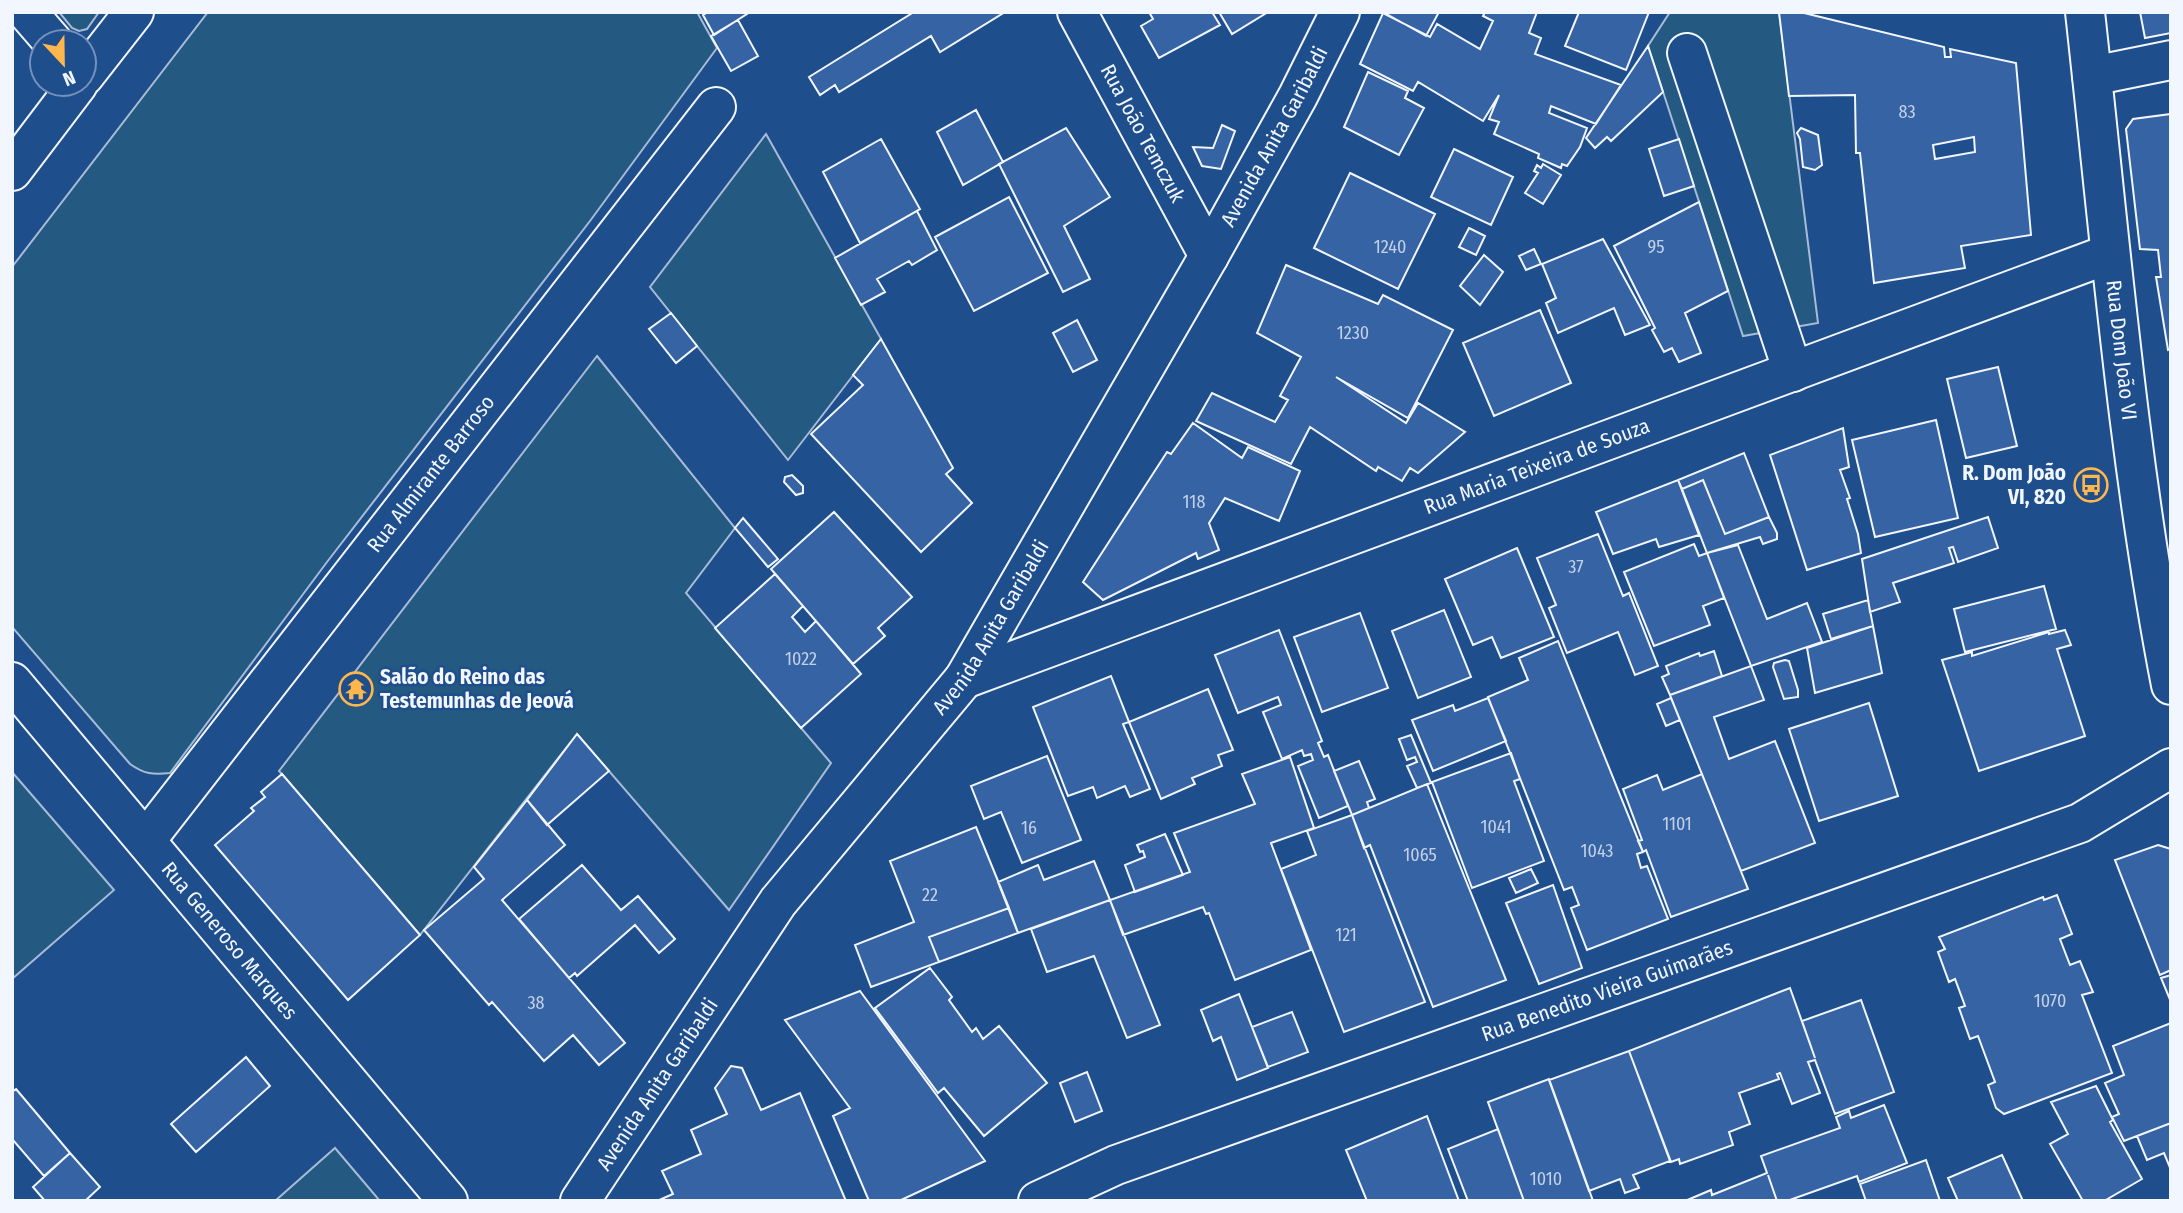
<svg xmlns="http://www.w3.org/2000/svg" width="2183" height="1213" font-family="'Fira Sans Condensed',sans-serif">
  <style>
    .green { fill: #245a82; stroke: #a8bbd7; stroke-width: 2 }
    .building { fill: #3563a3; stroke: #f2f6ff; stroke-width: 2; fill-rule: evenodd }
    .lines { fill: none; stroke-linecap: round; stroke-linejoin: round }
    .minor-casing { stroke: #f2f6ff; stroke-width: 42 }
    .major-casing { stroke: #f2f6ff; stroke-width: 42 }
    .minor { stroke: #1f4e8c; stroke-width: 38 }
    .major { stroke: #1f4e8c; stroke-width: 38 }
    .labels { text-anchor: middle; stroke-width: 5; stroke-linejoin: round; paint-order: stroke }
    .number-label { font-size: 18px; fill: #c3d1e8 }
    .street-label { font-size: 21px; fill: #f2f6ff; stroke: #1f4e8c }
    .poi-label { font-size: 21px; font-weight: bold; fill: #f2f6ff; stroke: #1f4e8c; text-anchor: end }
  </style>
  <rect width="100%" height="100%" fill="#1f4e8c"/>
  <path class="green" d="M59 12H99L87 29 79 31 72 28Z
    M208 12H697L717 48 590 221 327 562 170 773C153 775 144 774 130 764L12 627V267Z
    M1670 12H1779L1818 323 1743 336 1648 46Z
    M766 134 881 339 788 460 650 287Z
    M597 356 735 528 686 593 831 763 729 910 577 734 420 935 279 771Z
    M12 772 114 890 12 979Z
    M335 1148 380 1201H275Z"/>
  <path class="building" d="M708 12H750L714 35 703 15Z
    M914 12H1005L940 52 931 36 839 92 835 85 820 95 809 77Z
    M1149 12H1212L1220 25 1159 58 1141 26 1153 19Z
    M1219 12H1268L1232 34Z
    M1383 12H1439L1426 36Z
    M1485 12H1537L1529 33 1541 38 1535 54 1621 85 1596 124 1551 106 1549 113 1587 128 1580 147 1567 166 1562 164 1561 168 1538 158 1539 154 1494 134 1499 122 1489 119 1499 95 1483 121 1418 82 1413 91 1360 64 1383 13 1430 37 1437 24 1480 49 1493 21 1483 16Z
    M1579 12H1649L1626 70 1565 46Z
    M1779 12H1800L1944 47 1945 57H1951L1950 49 2016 63 2031 235 1961 246 1965 268 1874 283 1860 153H1856L1855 95 1789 96ZM1974 137 1975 152 1935 159 1933 145Z
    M2140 12H2171V33L2145 38Z
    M738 20 758 56 731 71 711 36Z
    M1648 46 1663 92 1611 141 1607 137 1595 148 1586 138Z
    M1368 72 1408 91 1405 98 1424 108 1399 155 1344 127Z
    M976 110 1003 162 963 185 937 132Z
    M2171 114V349L2168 350 2156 277H2161L2158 250 2140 249 2126 129 2133 119Z
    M1222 125 1235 131 1221 169 1202 166 1193 147 1213 148Z
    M1066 128 1110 197 1064 226 1090 279 1063 292 999 164Z
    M1801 128 1818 135 1822 165 1815 170 1803 167 1800 139 1797 133Z
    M881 139 920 209 860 243 823 172Z
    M1679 139 1694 186 1664 196 1649 149Z
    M1454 149 1513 177 1491 225 1431 197Z
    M1543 164 1561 175 1543 204 1525 193 1538 173 1534 171 1537 165 1541 168Z
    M1350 173 1435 214 1398 289 1314 248Z
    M1009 197 1048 273 974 311 935 237Z
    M1699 202 1728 291 1685 313 1701 353 1679 362 1672 348 1664 352 1652 330 1655 328 1614 246Z
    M917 211 937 250 912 265 909 261 877 279 885 292 861 305 835 258Z
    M1469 228 1485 236 1476 255 1459 247Z
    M1603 239 1650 325 1625 335 1614 308 1558 333 1546 303 1556 298 1542 264Z
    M1534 249 1541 264 1526 270 1519 256Z
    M1484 255 1503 272 1480 305 1460 286Z
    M1286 265 1378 304 1383 295 1453 330 1408 418 1336 377 1406 423 1418 403 1465 432 1418 473 1410 468 1402 481 1378 467 1376 471 1310 427 1291 464 1196 421 1212 393 1275 422 1288 400 1280 396 1301 357 1257 333Z
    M1540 310 1571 383 1494 416 1463 343Z
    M671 313 697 346 676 363 649 329Z
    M1077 320 1097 360 1073 372 1053 333Z
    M881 339 953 468 946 474 972 503 921 552 811 434 863 385 853 375Z
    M1998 367 2017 446 1966 458 1947 379Z
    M1936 420 1958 518 1875 537 1852 440Z
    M1193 423 1242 458 1248 447 1300 471 1279 521 1225 498 1209 523 1219 550 1198 559 1196 553 1103 600 1083 582 1167 452 1171 454Z
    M1843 428 1849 467 1840 470 1850 498 1847 499 1858 534 1861 553 1807 570 1770 455Z
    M1744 453 1769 517 1725 534 1703 480 1682 489 1678 480Z
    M792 475 803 486V493L796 495 784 482 785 477Z
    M1678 480 1699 535 1659 547 1656 539 1613 554 1596 512Z
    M1703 480 1725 534 1769 517 1777 533V539L1763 544 1760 537 1707 553 1682 489Z
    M834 512 912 597 878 628 885 636 853 664 771 569Z
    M1988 517 1998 548 1958 562 1953 547 1949 548 1954 563 1893 583 1900 602 1870 612 1862 559Z
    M743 518 778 559 768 567 735 528Z
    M1598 534 1623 596 1629 593 1658 666 1635 675 1618 632 1567 653 1549 608 1556 605 1537 558Z
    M1694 544 1699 556 1707 553 1724 598 1703 606 1710 625 1654 646 1624 572Z
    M1738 545 1767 619 1807 603 1822 642 1751 666 1707 553Z
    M1517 548 1554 637 1501 658 1492 637 1473 645 1445 579Z
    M775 574 803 606 792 617 805 632 816 621 861 674 801 728 715 628Z
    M2044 586 2056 629 1965 652 1954 609Z
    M1868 600 1873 626 1831 639 1823 614Z
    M1444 610 1471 677 1418 698 1392 631Z
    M1360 613 1388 688 1322 712 1294 637Z
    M1873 626 1882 673 1815 693 1807 648Z
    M1279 630 1322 741 1318 743 1324 757 1328 755 1348 806 1319 818 1298 766 1313 760 1311 754 1304 756 1302 750 1282 759 1263 712 1281 705 1278 697 1238 713 1215 655Z
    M2065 630 2071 645 2057 649 2085 736 1979 771 1942 660 1972 652V656L2049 632V634Z
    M1558 641 1643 852 1637 854 1641 868 1647 866 1668 919 1587 950 1571 908 1579 905 1572 887 1564 890 1488 697 1528 680 1519 658Z
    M1714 651 1722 676 1670 695 1662 677 1669 674 1666 666 1699 653 1700 656Z
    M1785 660 1789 661 1798 690V697L1784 699 1773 667 1774 663Z
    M1751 666 1764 700 1714 717 1729 759 1775 741 1815 843 1741 871 1670 695Z
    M1111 676 1129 722 1123 724 1150 789 1130 797 1125 786 1097 798 1093 787 1068 796 1033 707Z
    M1208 689 1233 750 1218 755 1222 766 1192 778 1195 784 1161 799 1129 722Z
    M1488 698 1506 741 1433 771 1412 720 1453 705 1455 711Z
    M1671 698 1680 720 1666 726 1657 704Z
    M1869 703 1898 796 1819 821 1789 729Z
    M577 734 609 771 547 825 527 800Z
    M1411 735 1431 783 1417 788 1407 766 1417 762 1415 757 1407 760 1399 739Z
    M1511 753 1520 779 1514 781 1544 861 1472 888 1432 782Z
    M1047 756 1081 840 1022 863 1001 812 984 819 971 786Z
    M1290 757 1314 828 1271 843 1311 950 1235 980 1209 913 1206 914 1203 907 1123 935 1110 900 1190 872 1174 833 1255 804 1242 774Z
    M1359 761 1375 799 1367 802 1369 808 1352 815 1334 771Z
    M282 774 420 935 348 1000 215 845 254 811 251 808 265 797 261 792Z
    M1702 774 1748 889 1671 917 1646 850 1643 852 1638 841 1642 840 1623 789 1657 775 1663 790Z
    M1427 784 1506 980 1433 1007 1370 845 1364 848 1352 815Z
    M527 800 565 845 502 900 625 1043 599 1065 573 1035 544 1061 492 1002 489 1005 424 930 484 879 474 867Z
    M1352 815 1425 1002 1344 1032 1281 869 1316 855 1307 831Z
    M976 827 1009 908 929 937 939 962 871 987 855 945 914 922 890 861Z
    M1165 834 1183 875 1135 892 1125 865 1145 857 1143 851 1140 852 1137 845Z
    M2158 845 2171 849V970L2160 975 2115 860Z
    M1094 861 1110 900 1018 933 998 882 1038 865 1044 880Z
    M582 865 621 910 638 896 675 939 659 953 635 925 577 976 575 973 569 978 519 919Z
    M1531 869 1538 883 1516 893 1509 878Z
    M1553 885 1582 968 1539 984 1506 903Z
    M2057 895 2072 934 2060 939 2070 965 2080 961 2093 992 2082 995 2112 1073 2004 1114 1996 1108 1988 1085 1995 1082 1978 1036 1970 1039 1959 1008 1965 1006 1955 979 1949 982 1938 952 1945 949 1939 937 2043 897 2044 900Z
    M1110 900 1160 1025 1127 1038 1094 956 1047 972 1031 929Z
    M1009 908 1018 933 939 962 929 937Z
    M930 968 952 997 949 1000 972 1032 976 1028 983 1039 999 1026 1047 1083 984 1136 944 1088 938 1093 875 1008Z
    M2171 975V1002L2161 978Z
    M1790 988 1815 1058 1802 1021 1861 1000 1894 1092 1835 1114 1815 1060 1808 1062 1820 1093 1792 1104 1780 1073 1777 1074 1779 1079 1739 1093 1750 1124 1729 1132 1733 1145 1680 1164 1679 1159 1671 1162 1629 1051Z
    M860 991 985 1161 899 1201H869L833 1116 850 1108 785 1020Z
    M1239 994 1268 1068 1237 1080 1221 1037 1213 1041 1201 1010Z
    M1292 1012 1308 1052 1268 1067 1252 1027Z
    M2171 1023V1123L2124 1141 2112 1117 2119 1114 2105 1083 2124 1075 2113 1046Z
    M1629 1051 1670 1161 1633 1175 1639 1188 1625 1193 1620 1179 1589 1191 1549 1080Z
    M246 1057 270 1086 196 1152 171 1124Z
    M731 1066 742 1068 761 1110 800 1093 846 1201H657L673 1194 662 1171 701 1154 691 1130 727 1114 715 1088Z
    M1087 1072 1102 1111 1075 1122 1060 1083Z
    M1549 1079 1572 1142 1593 1201H1524L1488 1102Z
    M2096 1086 2113 1120 2110 1122 2142 1179 2104 1201H2083L2050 1144 2068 1134 2051 1102Z
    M16 1089 70 1153 44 1176 12 1139V1092Z
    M1884 1105 1907 1163 1859 1182 1857 1176 1787 1201H1777L1768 1175 1777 1201H1685L1711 1190 1712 1195 1767 1173 1761 1156 1840 1128 1836 1117 1849 1111 1851 1118Z
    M1427 1116 1459 1201H1367L1346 1150Z
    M2171 1123V1170L2164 1153 2147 1160 2137 1136Z
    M1498 1129 1524 1201H1468L1448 1149Z
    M70 1153 100 1187 85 1201H45L33 1187Z
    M2002 1155 2023 1201H1958L1948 1178Z
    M1926 1160 1940 1201H1866L1860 1184Z"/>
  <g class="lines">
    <defs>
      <g id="minor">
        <path d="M27 12 53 42"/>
        <path id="s1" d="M1077 12 1209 256"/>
        <path d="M1687 53 1793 372"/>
        <path d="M84 76 134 12"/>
        <path d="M2092 76 2171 60"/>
        <path d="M12 171 78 84"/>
        <path id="s2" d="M964 679 2109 254"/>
        <path id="s3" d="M12 682 448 1201"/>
        <path id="s4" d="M146 840 716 107"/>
        <path id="s5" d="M580 1201 778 902 964 679 1209 256 1298 96 1340 12"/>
      </g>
      <g id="major">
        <path id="s6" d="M2085 12C2110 237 2128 463 2171 685"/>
        <path id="s7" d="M1038 1201 1116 1165 2080 823 2171 768"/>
      </g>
    </defs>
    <use href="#minor" class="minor-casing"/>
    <use href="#major" class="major-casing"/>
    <use href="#minor" class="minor"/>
    <use href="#major" class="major"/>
  </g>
  <defs>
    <symbol id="bus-ring" viewBox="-11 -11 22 22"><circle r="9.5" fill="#1f4e8c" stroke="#ffb74d" stroke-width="1.5"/><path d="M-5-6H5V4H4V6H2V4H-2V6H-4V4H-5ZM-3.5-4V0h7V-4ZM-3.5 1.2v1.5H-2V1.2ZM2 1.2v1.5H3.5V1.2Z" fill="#ffb74d"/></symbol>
    <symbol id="temple-ring" viewBox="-11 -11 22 22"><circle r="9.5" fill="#1f4e8c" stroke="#ffb74d" stroke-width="1.5"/><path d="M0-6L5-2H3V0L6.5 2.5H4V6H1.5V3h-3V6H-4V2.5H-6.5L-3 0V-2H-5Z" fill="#ffb74d"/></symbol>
  </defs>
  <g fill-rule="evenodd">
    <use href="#bus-ring" x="2072" y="466" width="38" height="38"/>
    <use href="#temple-ring" x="337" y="670" width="38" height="38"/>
  </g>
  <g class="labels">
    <g class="number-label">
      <text x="1907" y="118">83</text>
      <text x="1390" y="253">1240</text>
      <text x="1656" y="253">95</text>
      <text x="1353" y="339">1230</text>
      <text x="1194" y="508">118</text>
      <text x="1576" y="573">37</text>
      <text x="801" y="665">1022</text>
      <text x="1677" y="830">1101</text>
      <text x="1496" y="833">1041</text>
      <text x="1029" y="834">16</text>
      <text x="1597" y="857">1043</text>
      <text x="1420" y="861">1065</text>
      <text x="930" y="901">22</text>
      <text x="1346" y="941">121</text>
      <text x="2050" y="1007">1070</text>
      <text x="536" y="1009">38</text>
      <text x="1546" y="1185">1010</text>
    </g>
    <g class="street-label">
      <text dy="7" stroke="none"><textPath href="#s1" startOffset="138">Rua João Temczuk</textPath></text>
      <text dy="7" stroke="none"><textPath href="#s5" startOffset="1274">Avenida Anita Garibaldi</textPath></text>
      <text dy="7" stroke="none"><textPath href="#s6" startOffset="340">Rua Dom João VI</textPath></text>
      <text dy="7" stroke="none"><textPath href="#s2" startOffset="611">Rua Maria Teixeira de Souza</textPath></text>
      <text dy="7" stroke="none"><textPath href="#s4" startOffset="464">Rua Almirante Barroso</textPath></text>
      <text dy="7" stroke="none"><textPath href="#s5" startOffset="707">Avenida Anita Garibaldi</textPath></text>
      <text dy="7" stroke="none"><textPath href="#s3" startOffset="338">Rua Generoso Marques</textPath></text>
      <text dy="7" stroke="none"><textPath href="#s7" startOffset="607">Rua Benedito Vieira Guimarães</textPath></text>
      <text dy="7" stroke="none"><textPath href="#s5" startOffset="140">Avenida Anita Garibaldi</textPath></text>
    </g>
    <g class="poi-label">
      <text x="2066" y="480">R. Dom João<tspan x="2066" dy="24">VI, 820</tspan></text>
      <text x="380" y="684" text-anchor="start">Salão do Reino das<tspan x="380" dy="24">Testemunhas de Jeová</tspan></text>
    </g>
  </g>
  <rect width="2183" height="1213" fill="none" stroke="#f2f6ff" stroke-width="28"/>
  <g transform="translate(63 63) rotate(158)"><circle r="33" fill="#1f4e8c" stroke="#7391ba" stroke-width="2"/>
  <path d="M0-5L12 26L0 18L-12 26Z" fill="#ffb74d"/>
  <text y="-10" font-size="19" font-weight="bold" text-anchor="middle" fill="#f2f6ff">N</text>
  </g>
</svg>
